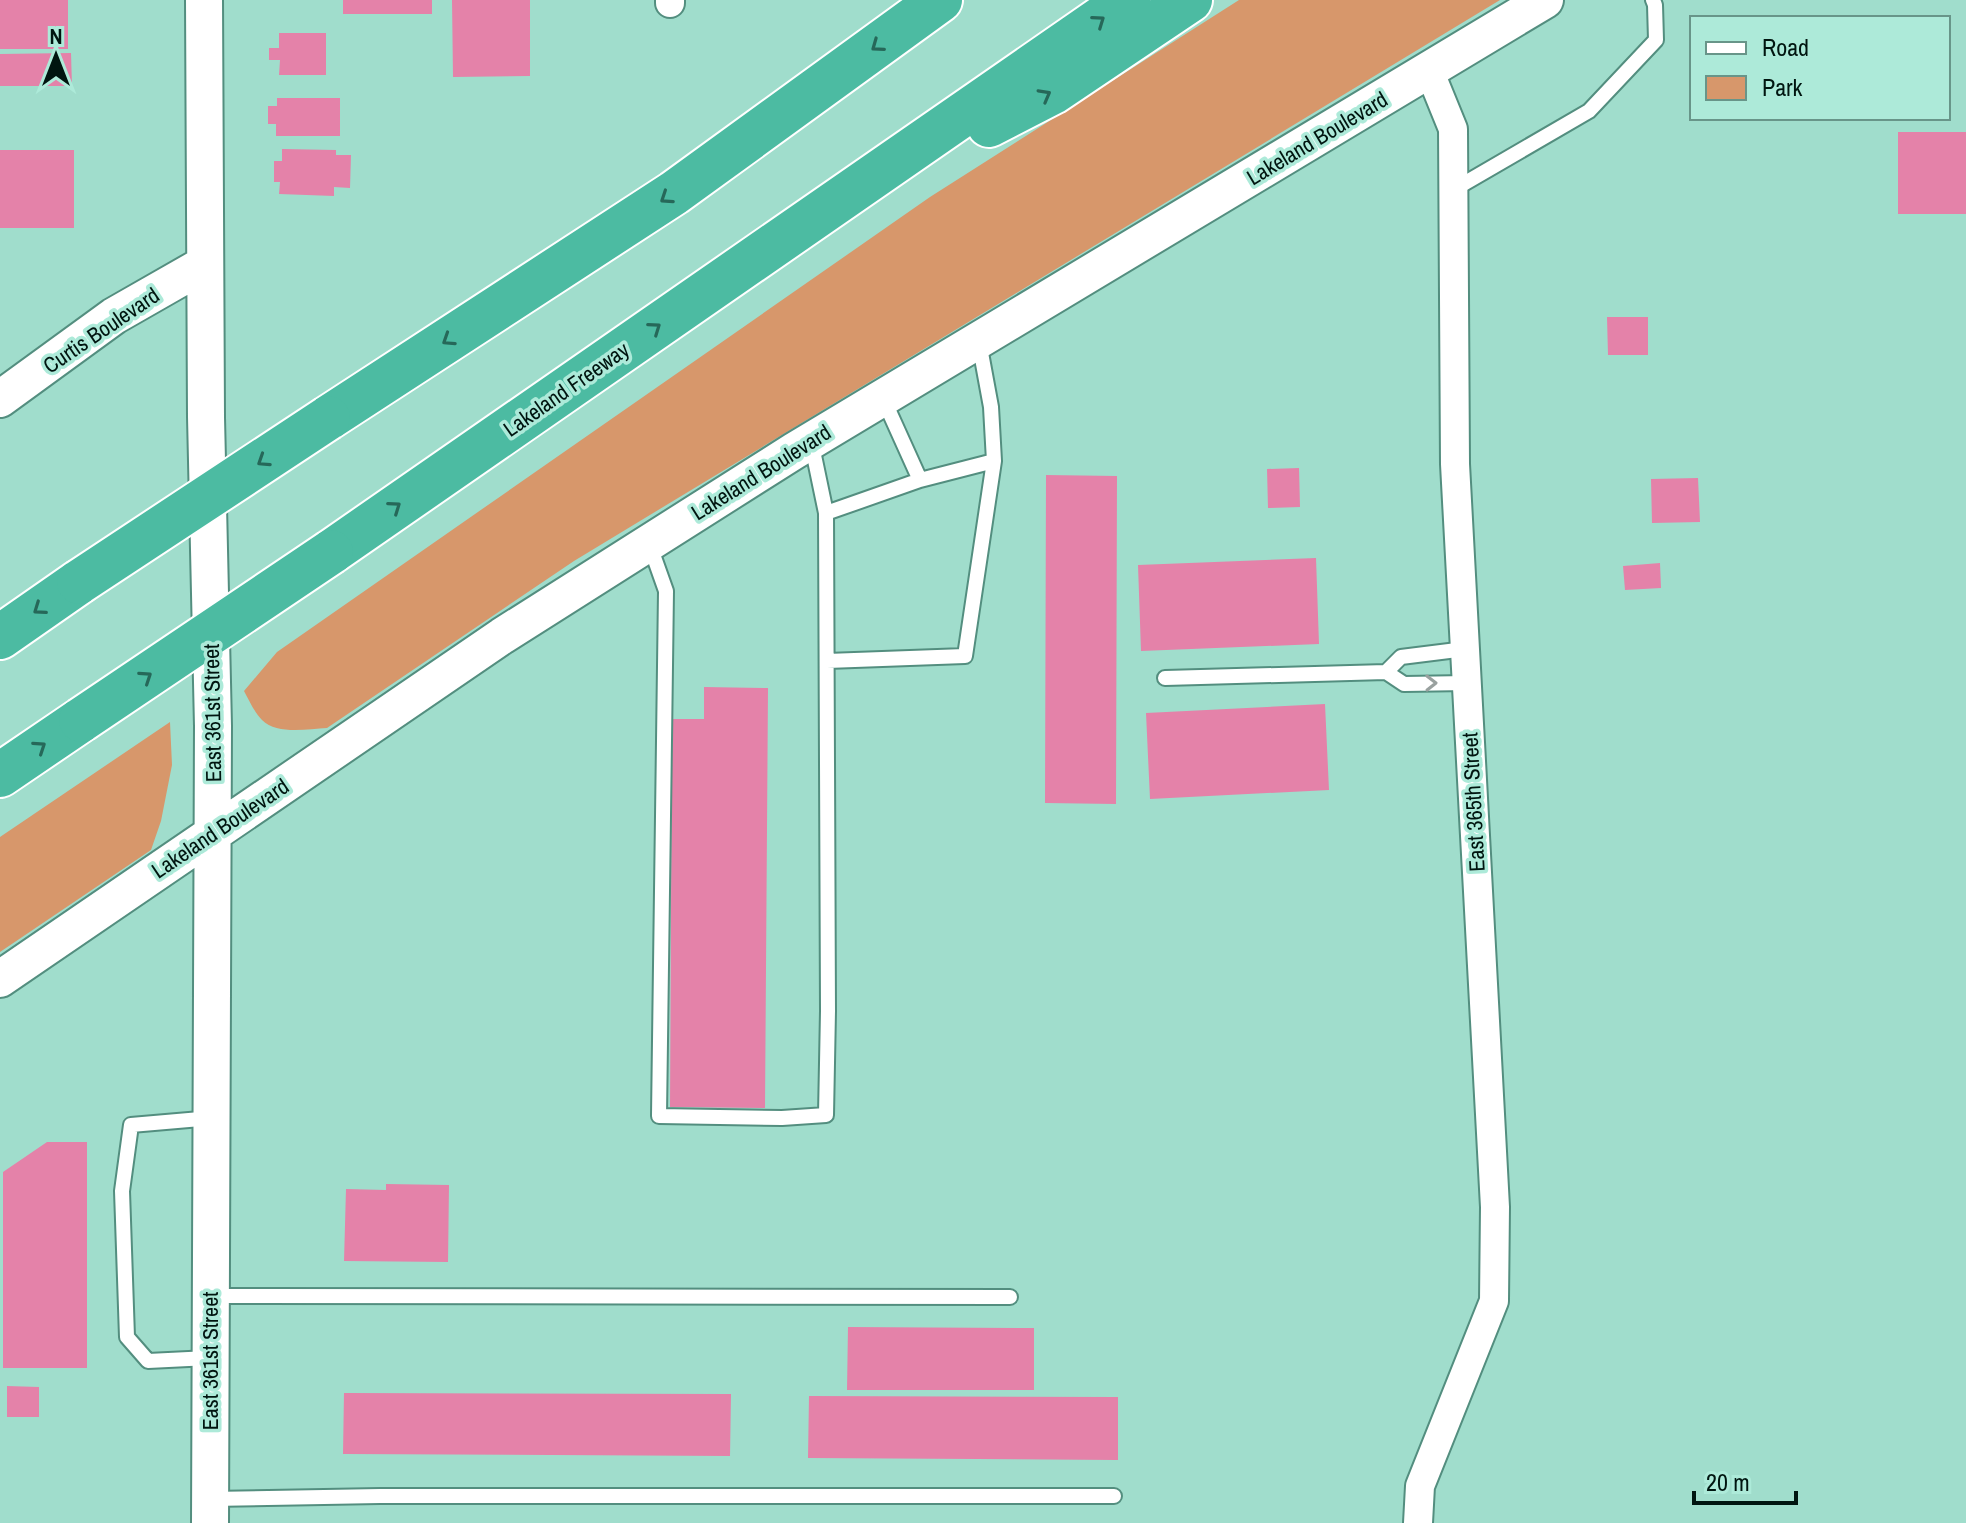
<svg xmlns="http://www.w3.org/2000/svg" width="1966" height="1523" font-family="'Archivo Narrow',sans-serif">
  <style>
    .green { fill: #d7976b }
    .building { fill: #e482a9 }
    .lines { fill: none; stroke-linecap: round; stroke-linejoin: round }
    .service-casing { stroke: #538e7f; stroke-width: 18 }
    .minor-casing { stroke: #538e7f; stroke-width: 32 }
    .tertiary-casing { stroke: #538e7f; stroke-width: 40 }
    .motorway-casing { stroke: #fff; stroke-width: 48 }
    .service { stroke: #fff; stroke-width: 14 }
    .minor { stroke: #fff; stroke-width: 28 }
    .tertiary { stroke: #fff; stroke-width: 36 }
    .motorway { stroke: #4cbba2; stroke-width: 44 }
    .motorway-bridge-casing { stroke: #fff; stroke-width: 48; stroke-linecap: butt }
    .motorway-bridge { stroke: #4cbba2; stroke-width: 44 }
    .oneway { stroke: #266859 }
    .oneway2 { stroke: #99a19f }
    .labels { text-anchor: middle; stroke-width: 7; stroke-linejoin: round; paint-order: stroke }
    .street-label { font-size: 22px; fill: #001510; stroke: #adead9 }
  </style>
  <rect width="100%" height="100%" fill="#a0ddcc"/>
  <path class="green" d="M1239 0H1500L574 561 327 728C307 729 277 735 262 720 254 712 249 700 244 691L277 652 930 197Z
    M170 722 172 765 161 821 151 850 0 952V837Z"/>
  <path class="building" d="M0 0H68V49H0Z
    M343 0H432V14H343Z
    M452 0H530V76L453 77Z
    M279 33H326V75H279L280 60H269V48H279Z
    M71 53 72 86H0V54Z
    M277 98H340V136H276V124H268V106H277Z
    M1898 132H1966V214H1898Z
    M282 149 336 150V155H351L350 188 334 187V196L279 194 280 182H274V161H282Z
    M0 150H74V228H0Z
    M1607 317H1648V355H1608Z
    M1299 468 1300 507 1268 508 1267 469Z
    M1046 475 1117 476 1116 804 1045 803Z
    M1698 478 1700 522 1652 523 1651 479Z
    M1316 558 1319 644 1141 651 1138 565Z
    M1660 563 1661 588 1625 590 1623 566Z
    M704 687 768 688 765 1108 670 1107 672 719H704Z
    M1325 704 1329 790 1150 799 1146 713Z
    M47 1142H87V1368H3V1172Z
    M386 1184 449 1185 448 1262 344 1261 346 1189 386 1190Z
    M848 1327 1034 1328V1390H847Z
    M7 1386 39 1387V1417H7Z
    M344 1393 731 1394 730 1456 343 1454Z
    M809 1396 1118 1397V1460L808 1458Z"/>
  <g class="lines">
    <defs>
      <path id="service" d="M1453 190 1589 111 1656 40 1655 5 1653 0
        M883 398 920 480 994 461
        M826 513 920 480
        M649 543 666 591 659 1116 782 1118 826 1115 828 1011 826 513 811 441
        M1465 649 1401 657 1386 672 1404 684 1467 683
        M827 661 965 656 994 461 991 407 979 342
        M1165 678 1386 672
        M211 1296 1010 1297
        M209 1358 148 1361 127 1337 122 1191 131 1125 212 1118
        M210 1499 380 1496H1114"/>
      <path id="minor" d="M670 0V3
        M1418 1523 1420 1486 1494 1301 1495 1207 1455 464 1453 129 1429 70"/>
      <path id="tertiary" d="M204 0 206 417 213 726 210 1523
        M0 399 114 316 205 264
        M0 979 502 636 794 451 1545 0"/>
      <path id="motorway" d="M989 125 1053 92 1190 0
        M328 418 674 193 940 0
        M331 552 1128 0
        M0 637 79 582
        M0 775 81 720"/>
    </defs>
    <use href="#service" class="service-casing"/>
    <use href="#minor" class="minor-casing"/>
    <use href="#tertiary" class="tertiary-casing"/>
    <use href="#motorway" class="motorway-casing"/>
    <use href="#service" class="service"/>
    <use href="#minor" class="minor"/>
    <use href="#tertiary" class="tertiary"/>
    <use href="#motorway" class="motorway"/>
    <defs>
      <path id="motorway-bridge" d="M79 582 328 418
        M81 720 331 552"/>
    </defs>
    <use href="#motorway-bridge" class="motorway-bridge-casing"/>
    <use href="#motorway-bridge" class="motorway-bridge"/>
  </g>
  <defs><path id="oneway-chevron" d="M-2-3.5L2.5 0L-2 3.5" fill="none" stroke-width="1.6" stroke-linecap="round" stroke-linejoin="round" transform="scale(2)"/></defs>
  <g class="oneway">
    <use href="#oneway-chevron" transform="translate(1099 21) rotate(-35)"/>
    <use href="#oneway-chevron" transform="translate(877 46) rotate(144)"/>
    <use href="#oneway-chevron" transform="translate(1045 95) rotate(-29)"/>
    <use href="#oneway-chevron" transform="translate(666 198) rotate(146)"/>
    <use href="#oneway-chevron" transform="translate(655 328) rotate(-35)"/>
    <use href="#oneway-chevron" transform="translate(448 340) rotate(147)"/>
    <use href="#oneway-chevron" transform="translate(263 461) rotate(147)"/>
    <use href="#oneway-chevron" transform="translate(395 507) rotate(-35)"/>
    <use href="#oneway-chevron" transform="translate(39 609) rotate(145)"/>
    <use href="#oneway-chevron" transform="translate(146 677) rotate(-34)"/>
    <use href="#oneway-chevron" transform="translate(40 747) rotate(-34)"/>
  </g>
  <use class="oneway2" href="#oneway-chevron" transform="translate(1431 683) rotate(-1)"/>
  <g class="labels">
    <g class="street-label">
      <text transform="translate(1317 138) rotate(-31)" y="8">Lakeland Boulevard</text>
      <text transform="translate(101 330) rotate(-34)" y="8">Curtis Boulevard</text>
      <text transform="translate(566 389) rotate(-35)" y="8">Lakeland Freeway</text>
      <text transform="translate(761 472) rotate(-32)" y="8">Lakeland Boulevard</text>
      <text transform="translate(212 713) rotate(-91)" y="8">East 361st Street</text>
      <text transform="translate(1473 802) rotate(-93)" y="8">East 365th Street</text>
      <text transform="translate(220 828) rotate(-34)" y="8">Lakeland Boulevard</text>
      <text transform="translate(210 1361) rotate(-90)" y="8">East 361st Street</text>
    </g>
  </g>
  <rect x="1690" y="16" width="260" height="104" fill="#adead9" stroke="#689589" stroke-width="2"/>
  <rect x="1706" y="42" width="40" height="12" fill="#ffffff" stroke="#689589" stroke-width="2"/>
  <text x="1762" y="56" font-size="24" fill="#001510">Road</text>
  <rect x="1706" y="76" width="40" height="24" fill="#d7976b" stroke="#689589" stroke-width="2"/>
  <text x="1762" y="96" font-size="24" fill="#001510">Park</text>
  <g transform="translate(56 56)" stroke="#adead9" stroke-width="6" paint-order="stroke">
  <path d="M0-6L14 30L0 20L-14 30Z" fill="#001510"/>
  <text y="-12" font-size="22" font-weight="bold" text-anchor="middle" fill="#001510">N</text>
  </g>
  <path d="M1694 1491v12h102v-12" fill="none" stroke="#001510" stroke-width="4"/>
  <text x="1706" y="1491" font-size="24" fill="#001510" stroke="#adead9" stroke-width="6" paint-order="stroke">20 m</text>
</svg>
